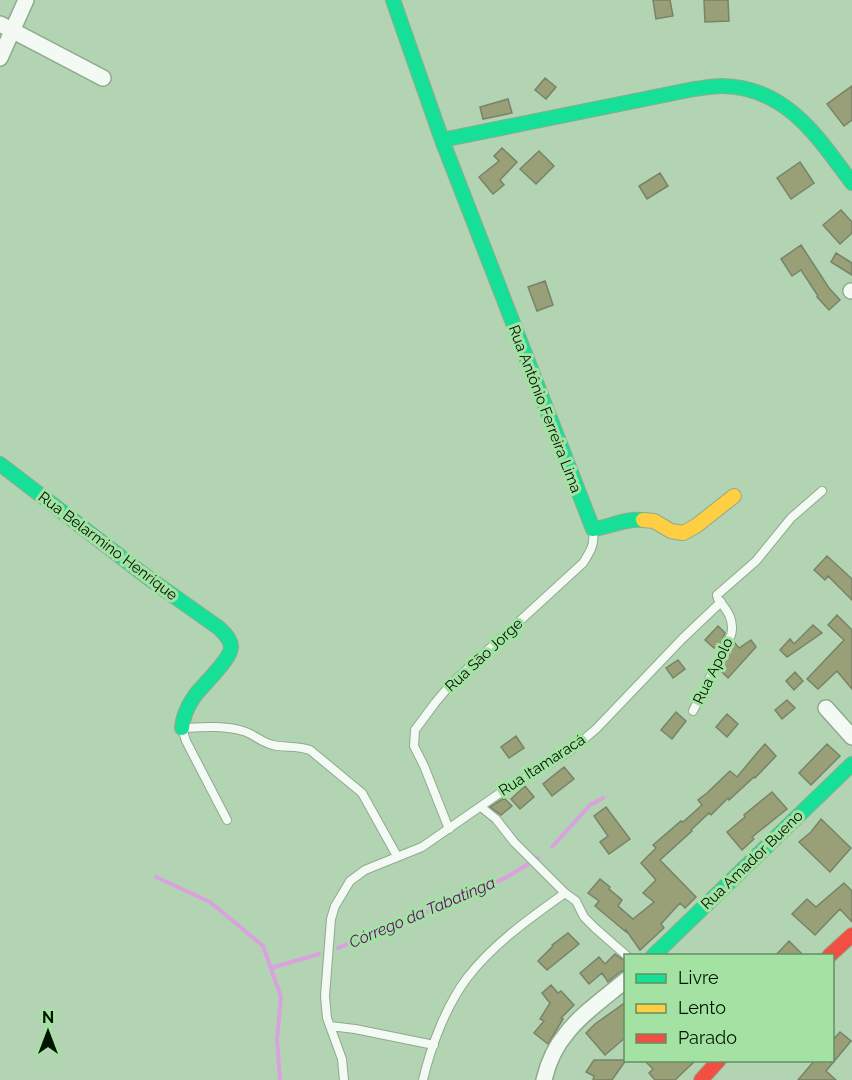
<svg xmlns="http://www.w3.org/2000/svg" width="852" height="1080" font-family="Raleway,sans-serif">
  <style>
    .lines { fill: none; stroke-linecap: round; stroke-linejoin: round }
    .stream { stroke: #d9a2de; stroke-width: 4 }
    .building { fill: #99a078; stroke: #788367; stroke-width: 1.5 }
    .lane-casing { stroke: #8faa8f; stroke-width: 10 }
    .street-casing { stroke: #8faa8f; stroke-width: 18 }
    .fast-casing { stroke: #8faa8f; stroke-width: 16 }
    .slow-casing { stroke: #8faa8f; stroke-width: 16 }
    .jam-casing { stroke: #8faa8f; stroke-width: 16 }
    .lane { stroke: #f3f9f3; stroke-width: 8 }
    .street { stroke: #f3f9f3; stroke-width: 15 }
    .fast { stroke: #16e098; stroke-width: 14 }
    .slow { stroke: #ffcf43; stroke-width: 14 }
    .jam { stroke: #f24e42; stroke-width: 14 }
    .labels { text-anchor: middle; stroke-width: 6; stroke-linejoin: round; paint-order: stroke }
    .street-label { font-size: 15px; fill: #001401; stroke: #a4e2a4 }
    .water-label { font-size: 16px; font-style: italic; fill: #610668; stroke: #a4e2a4 }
  </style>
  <rect width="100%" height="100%" fill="#b2d4b2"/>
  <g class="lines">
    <path class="stream" d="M552 847 590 805 603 798
      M156 877 210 902 263 946 281 997 277 1039 280 1080
      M338 948 473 893 507 877 538 858
      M271 968 319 954"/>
  </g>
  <path class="building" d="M653 0H670L673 16 656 19Z
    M704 0H728L729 21 705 22Z
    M545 78 556 87 546 99 535 90Z
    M852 86V120L844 126 827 104Z
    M508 99 512 113 483 119 480 107Z
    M502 148 517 162 500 180 504 185 493 194 479 177 499 161 494 156Z
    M539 151 554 166 536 184 520 169Z
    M800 162 814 183 791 199 777 178Z
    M660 173 668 186 647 199 639 186Z
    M841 210 852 222V233L840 244 823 225Z
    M801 245 829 288 840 300 829 310 817 297 818 296 801 270 792 276 781 259Z
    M836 253 852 263V275L831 262Z
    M545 281 553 305 537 311 528 287Z
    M827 556 852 579V600L828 576 825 580 814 570Z
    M837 615 852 630V689L837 671 818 689 807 679 844 640 828 625Z
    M813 625 822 633 787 657 780 650 790 639 794 644Z
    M718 626 725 633 720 644 714 648 705 640Z
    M751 640 756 647 728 678 720 670 734 642 739 648Z
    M678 660 685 669 673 678 666 668Z
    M795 672 803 681 794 690 786 681Z
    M787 700 795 708 782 719 775 710Z
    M676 712 686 721 672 739 661 730Z
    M727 714 738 724 727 737 716 727Z
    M516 736 524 748 509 758 501 747Z
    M765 744 776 756 755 778 754 777 729 800 728 798 711 815 709 813 691 830 692 831 660 860 696 897 685 908 680 903 661 924 664 928 640 950 626 930V932L595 906 599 901 588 893 600 879 610 887 609 889 622 900 618 906 633 919 654 902 643 893 656 880 641 863 656 848 653 845 681 821 683 822 702 805 698 800 707 793 730 771 737 777 757 753Z
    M827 744 840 756 811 785 799 773Z
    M564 767 574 779 552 796 543 784Z
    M525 786 534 797 520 809 511 799Z
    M772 792 787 809 752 837 754 839 742 850 727 832 745 817 744 815Z
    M504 798 512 806 501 815 490 807Z
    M606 807 630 839 609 854 600 842 608 836 594 816Z
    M821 819 851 848 830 872 799 842 811 832Z
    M844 883 852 891V922L840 909 815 935 792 914 807 899 816 907Z
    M568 933 579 944 547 970 538 961 553 946 552 945Z
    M789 941 804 956H775Z
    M615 954 626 962V970L620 972 608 982 602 973 589 984 580 973 599 957 605 964Z
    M551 985 558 993 561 991 574 1005 561 1018 563 1019 548 1044 534 1033 544 1021 540 1019 550 1003 542 993Z
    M626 1002V1037L605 1055 586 1033 595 1024Z
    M840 1032 851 1041 826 1071 836 1080H798L815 1060H832V1041Z
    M594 1060H626L612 1080H593L594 1076 586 1072Z
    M644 1060H696L675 1080H655L649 1073 653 1069Z"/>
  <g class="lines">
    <defs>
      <path id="lane" d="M693 711 731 635C735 620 727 610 718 599L717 595 756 561 791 518 822 491
        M481 807 496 819 514 842 565 893 576 901 584 917 595 928 627 956
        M227 820 186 741 182 728C202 727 224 725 243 731 254 734 262 743 273 745 285 748 297 745 310 750L362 793 397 856
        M449 829 424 766 414 746 415 730 435 703 451 684 583 563C590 552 595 545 593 531
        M330 1026 355 1029 434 1045
        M344 1080 342 1059 327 1018 325 996 331 919 335 906 350 881 365 870 422 847 497 795 570 751 596 729 683 638 721 602
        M423 1080C431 1046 446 1006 467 978 493 944 530 918 565 893"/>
      <path id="street" d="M0 24 103 78
        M0 58 26 0
        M851 291H852
        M826 708 852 737
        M544 1080C548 1063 555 1047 566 1034 580 1015 607 996 626 980"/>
      <path id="fast" d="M393 0 442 140 593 529C611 527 625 518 643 520
        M442 140 694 89C703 88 713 86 722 86 786 87 818 137 852 183
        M0 464 147 577 219 628C224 633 231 639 231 647 231 660 202 685 194 697 187 707 183 716 182 728
        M653 956 852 764"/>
      <path id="slow" d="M643 520 654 521 671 531 683 533 696 526 734 496"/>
      <path id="jam" d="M829 956 852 935
        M701 1080 719 1060"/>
    </defs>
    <use href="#lane" class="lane-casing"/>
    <use href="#street" class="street-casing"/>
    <use href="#fast" class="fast-casing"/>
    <use href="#slow" class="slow-casing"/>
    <use href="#jam" class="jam-casing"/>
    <use href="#lane" class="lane"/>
    <use href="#street" class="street"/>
    <use href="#fast" class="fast"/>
    <use href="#slow" class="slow"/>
    <use href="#jam" class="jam"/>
  </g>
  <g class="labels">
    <g class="street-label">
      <text transform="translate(545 409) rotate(69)" y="5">Rua Antônio Ferreira Lima</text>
      <text transform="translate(108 546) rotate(37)" y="5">Rua Belarmino Henrique</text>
      <text transform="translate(484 655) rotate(-43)" y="5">Rua São Jorge</text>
      <text transform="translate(713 671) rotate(-64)" y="5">Rua Apolo</text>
      <text transform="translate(542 765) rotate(-33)" y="5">Rua Itamaracá</text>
      <text transform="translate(752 860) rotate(-44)" y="5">Rua Amador Bueno</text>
    </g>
    <g class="water-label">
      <text transform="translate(422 912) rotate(-23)" y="6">Córrego da Tabatinga</text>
    </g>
  </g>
  <rect x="624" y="954" width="210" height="108" fill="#a4e2a4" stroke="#629063" stroke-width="1.5"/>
  <rect x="636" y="974" width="30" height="9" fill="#16e098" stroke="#629063" stroke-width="1.5"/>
  <text x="678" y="984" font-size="18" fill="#001401">Livre</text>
  <rect x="636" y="1004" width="30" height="9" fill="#ffcf43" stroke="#629063" stroke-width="1.5"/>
  <text x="678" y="1014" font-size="18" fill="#001401">Lento</text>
  <rect x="636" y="1034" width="30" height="9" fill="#f24e42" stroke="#629063" stroke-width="1.5"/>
  <text x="678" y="1044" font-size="18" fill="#001401">Parado</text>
  <g transform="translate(48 1032)" stroke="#a4e2a4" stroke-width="4.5" paint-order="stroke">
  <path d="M0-4.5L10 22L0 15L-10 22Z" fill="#001401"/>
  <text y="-9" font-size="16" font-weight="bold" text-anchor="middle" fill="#001401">N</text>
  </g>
</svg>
